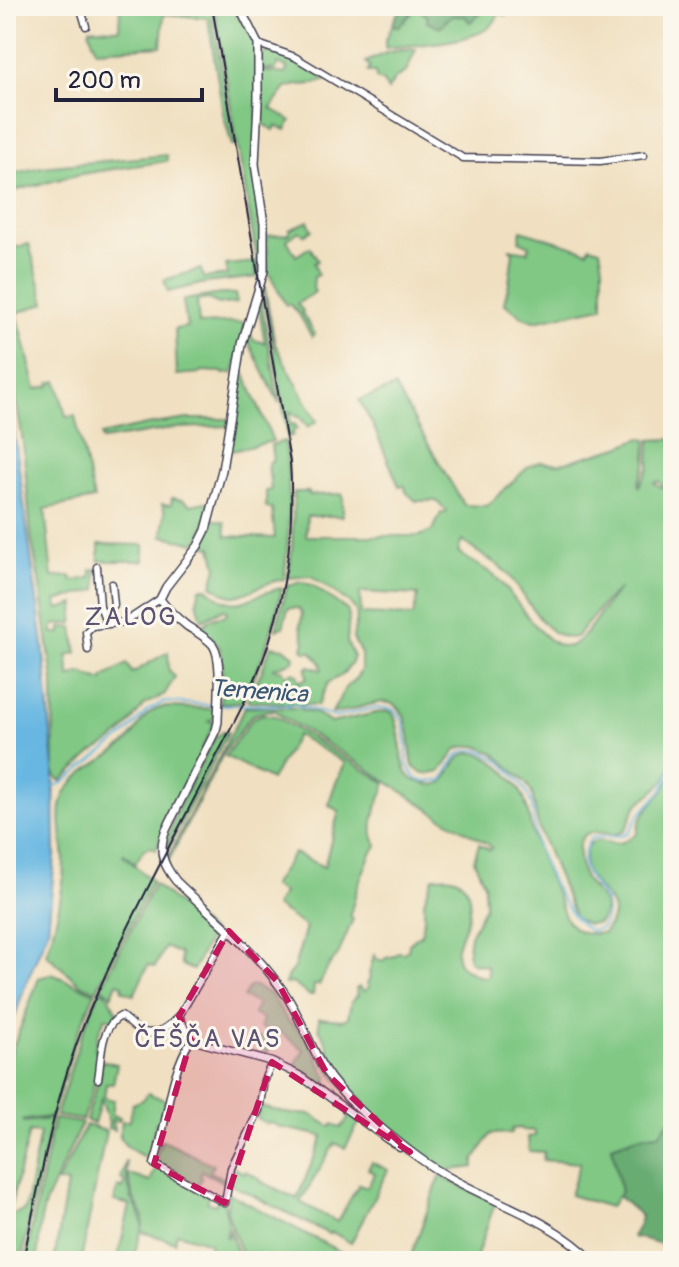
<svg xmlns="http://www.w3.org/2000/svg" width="679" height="1267" font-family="Pangolin,sans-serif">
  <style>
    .green { fill: #80c884; stroke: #517560; stroke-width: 2; fill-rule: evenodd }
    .forest { fill: #68ac72; stroke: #456756; stroke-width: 2 }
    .water { fill: #67b7e2; stroke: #446c8e; stroke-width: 2 }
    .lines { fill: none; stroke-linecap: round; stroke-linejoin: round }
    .stream { stroke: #67b7e2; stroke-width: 2 }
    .minor-casing { stroke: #413e4f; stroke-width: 9 }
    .tertiary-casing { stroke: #413e4f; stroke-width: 10 }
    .minor { stroke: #fff; stroke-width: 6 }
    .tertiary { stroke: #fff; stroke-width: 7 }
    .rail { stroke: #22223b; stroke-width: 2 }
    .marked { fill: #c2185b; fill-opacity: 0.2; stroke: #c2185b; stroke-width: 6; stroke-dasharray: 16 10; stroke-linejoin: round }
    .labels { text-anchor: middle; stroke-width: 6; stroke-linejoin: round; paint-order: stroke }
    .water-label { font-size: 24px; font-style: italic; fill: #3a5675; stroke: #fbf7ec }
    .quarter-label { font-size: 26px; letter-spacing: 2px; fill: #5c5374; stroke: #fbf7ec }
  </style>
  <rect width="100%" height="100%" fill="#fbf7ec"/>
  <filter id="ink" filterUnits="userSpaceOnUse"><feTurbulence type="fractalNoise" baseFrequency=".0125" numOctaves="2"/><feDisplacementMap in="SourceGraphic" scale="16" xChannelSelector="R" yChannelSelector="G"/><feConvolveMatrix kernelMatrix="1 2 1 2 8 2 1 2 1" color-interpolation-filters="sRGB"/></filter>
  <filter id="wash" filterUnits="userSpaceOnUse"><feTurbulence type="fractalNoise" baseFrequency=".006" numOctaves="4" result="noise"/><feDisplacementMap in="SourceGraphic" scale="32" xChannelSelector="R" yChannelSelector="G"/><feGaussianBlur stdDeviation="1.8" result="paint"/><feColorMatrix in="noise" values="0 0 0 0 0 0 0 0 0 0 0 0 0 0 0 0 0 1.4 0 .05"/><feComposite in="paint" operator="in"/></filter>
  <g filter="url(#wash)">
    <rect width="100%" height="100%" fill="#f0e0c1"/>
    <path class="green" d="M211 6 213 21 235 146H232L223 113 208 18 164 14 161 46 96 50 89 30 90 28 119 29 120 7Z
      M214 6H234L237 17 247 25 255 45 260 219 257 223 258 227 261 230 260 277Z
      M499 6H513L506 15 499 13C497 19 494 24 488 28 468 43 411 45 385 48V42L393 23 395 26 404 22 417 7 428 17 465 16 470 22 481 13Z
      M416 49 406 72 395 78 388 90 383 82 376 78 375 72H368L370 66 366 62 388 52Z
      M269 52 284 56 327 80 315 84 297 85 286 88 271 108 291 121 286 130 276 126 274 130 260 122 261 73 262 71 286 74 287 67 277 64 276 70 261 69V54Z
      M167 155V161L81 174 13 191 7 175 41 167Z
      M308 221 312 230 304 235 299 231 287 240 296 256 310 247 318 261 314 263 318 275 314 277 313 288 315 292 297 304 303 311 302 313 315 334 312 337 299 314 289 304 286 305 268 272 267 236 289 234V230Z
      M521 230 588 251 590 246 600 249 603 266V307L534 321 523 317 504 303 509 283 513 252 509 249 528 252 530 246 519 241Z
      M29 244 45 303 17 313 36 389 50 386V383L57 381 66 417 75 416 94 499 45 509 52 577 71 576 72 581 91 578V570L96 569 97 590 56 601 59 609 75 604 73 623 53 625V633H61V628L73 627 77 653 67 655 70 677 79 673 84 674 103 681 104 677 127 664 132 673 168 652 169 670 175 677 164 695 145 704 122 733 109 743 92 753 62 781 57 778 54 769 53 680 39 580 31 536 23 442 6 340V250Z
      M255 262 257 277 205 283 168 292 164 280 201 269 203 278 227 275 226 265Z
      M264 284 275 344 317 421 308 427 299 416 297 417 290 411V423L292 425 295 424 297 428 293 431V435L288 437 263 287Z
      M221 294H235L237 303 219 304 208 299 197 301 199 324 246 322 234 373 223 374 222 372 202 371 200 373 177 375 175 329 187 327 183 300Z
      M260 294 279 403 247 339V336H251L254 340 265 343 258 303Z
      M241 365 273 441 232 451 230 450V447Z
      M395 387 464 505 487 506 529 466 540 462 559 464 619 447 641 438 647 440 646 463 638 484 639 486 649 467 650 440 673 439V493L665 488 659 481 654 483 673 494V759C670 765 670 771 667 776 660 790 645 795 636 807 630 815 630 828 620 833 607 839 584 821 579 846 578 855 580 869 584 877 592 894 617 902 598 923L587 924 575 918 539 830 532 793 526 783 494 753 477 746H467L457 749 440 772C430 775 420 774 413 766 408 745 413 695 377 703 362 706 348 712 332 713L345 688 357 677 361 670V654L353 638 357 618 356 611 350 603 311 576 288 578 292 549 294 492H309V495L343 494V516H307L306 536H420L433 530 441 513H446L447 511 436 501H416L406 492 405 486H399L373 425 359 400ZM462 540C475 553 493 559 507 573 525 592 546 645 576 637L605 602 620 589C603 604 589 636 572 645 548 657 514 594 498 579 487 568 470 562 458 552ZM360 592 418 595 413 616 361 614Z
      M188 419H229L228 426 177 428 102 440 101 435 146 425Z
      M285 441C291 487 290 532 284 579 275 581 267 583 259 587 236 597 233 602 212 585L217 567 212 547 202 545 212 519 225 522 226 536 275 538 272 509 266 508V491L271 490 268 463 273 461 271 445Z
      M172 498 183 500 191 505 205 502 210 504 202 534 196 543 163 536 165 512 162 504 171 505Z
      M99 544 144 545V561H99Z
      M301 582 312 585 347 610 349 616 347 642 353 655 352 663 342 675 328 683 318 705 247 701 261 673 271 646 284 648 294 656 293 661 274 668 277 670 282 669 286 675 294 672 297 674 299 682 307 678 306 669 309 666 321 670 322 669 321 663 311 651 305 652 303 648 305 642 300 626 302 616 301 611 298 608H288L283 627 276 630 287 586Z
      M200 588H207C239 618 247 594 282 588 274 628 261 666 242 702L220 703C221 688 226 656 217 643 213 638 206 635 201 631 205 622 214 615 225 616L227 611 224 609 202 620 197 601Z
      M164 707 216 709 214 718 209 721 214 722 213 726 163 832 156 850 152 847 144 849 135 864 124 854 123 855 152 881 96 991 80 984 46 954C55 928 64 891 64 863 64 842 54 808 67 790 82 768 106 760 125 744 141 729 139 713 164 707Z
      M245 707 297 708 317 714 331 723 385 711 392 712C403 730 398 764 410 777 414 781 421 783 427 784 451 789 447 766 462 756 483 742 515 779 523 796 528 808 529 820 532 832 538 854 548 875 557 895 561 905 563 916 569 923 578 934 591 935 603 933 630 903 595 894 586 872 583 863 585 855 587 846 600 835 605 845 619 843 625 842 632 837 637 834L639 823 644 813 664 790 673 773V1117L659 1134 641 1136 612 1146 621 1192 610 1207 570 1195 580 1163 543 1160 544 1152 529 1151 528 1137 535 1136V1131L522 1130 521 1128 512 1129V1133L491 1134 474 1160V1167L444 1171C422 1159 403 1142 384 1126 358 1103 335 1082 318 1051L330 1050 319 1028V1018L342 1020 348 1018 351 1002 358 995 356 989 359 987 364 991 369 987 367 984 370 977 369 974 374 955 377 959 383 961 386 958 395 956 398 952 403 953 408 950 409 944 418 936H420C425 924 424 915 424 903 424 898 431 884 433 877 439 877 446 876 452 877 471 882 472 905 467 920 461 938 446 959 468 971 475 975 479 977 486 977L488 975 487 966 473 963 469 960 468 951 470 935 485 906 484 883 474 860 479 844 490 850 492 848 488 844 441 817 365 767 283 717 275 710C266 711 258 711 251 716L224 752 168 862 167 859Z
      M263 714 275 716 386 783C380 802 365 826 377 845L375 849 371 853 358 885 350 915 353 919 338 955 328 967 319 985H314L313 995H309L292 983 285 984 288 975 294 968 306 927 275 906 283 893 272 886 294 853 324 867 339 811 329 805C331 790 339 777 345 763L297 735 271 780 225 756 253 718Z
      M223 732H228L165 854C167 821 199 769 215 738Z
      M154 884 212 933 193 970 181 965 180 954 165 947 155 967 148 965 134 995 122 990 123 985 117 983 111 996 107 991 101 988Z
      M52 974 95 993 77 1034 52 1117 22 1120 23 1122 51 1119 21 1261H6V1066L39 978ZM29 1132 40 1133 25 1210 8 1216Z
      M253 986 271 994 287 1020 299 1030 302 1029 328 1079 323 1087 294 1067 304 1050 279 1031 267 1054 261 1048 258 1039 259 1037 269 1041 272 1033 260 1027 263 1019 253 1014 258 1004 243 997 249 987Z
      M100 990 106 993 119 1015H116L112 1020 110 1018H105L98 1034 95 1049 101 1050C98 1075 91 1097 82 1120L56 1116 81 1036Z
      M102 1061 117 1064 113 1084H106L104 1098 114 1100 112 1115 120 1117 119 1121 112 1120 114 1130 108 1128 109 1123 101 1099 94 1124 86 1120 100 1076Z
      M148 1093 167 1101 162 1124 156 1123 152 1140 159 1141 152 1160C142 1156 121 1147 119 1134 119 1134 122 1122 122 1121H130L132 1104 143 1100Z
      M261 1107 291 1114H310L331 1127 333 1124 341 1128 350 1116 359 1123 345 1148 335 1143 300 1202 337 1222 359 1184 367 1187 375 1173 368 1169 372 1162 388 1170 351 1243 332 1232 329 1234 230 1184 234 1168 244 1173 246 1171 260 1179V1181L297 1199 323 1136 278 1127 279 1126 269 1122 267 1124 257 1118Z
      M54 1119 82 1123 81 1125 46 1201 41 1219 37 1261H25Z
      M86 1125 106 1131 81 1261H54L67 1184 57 1182 58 1181Z
      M162 1140 213 1165 210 1172 227 1180 226 1184 202 1171 200 1176 202 1178 197 1187 157 1164 156 1158Z
      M126 1161 127 1181 132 1199 140 1214 143 1226 132 1261H117L130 1205 114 1201 118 1187 123 1189 125 1182 121 1179Z
      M156 1167 209 1196 207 1202 215 1205 218 1200 224 1203 228 1224 226 1237H228L230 1229 239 1261H205L210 1243 177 1233 175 1242 142 1232 143 1216 132 1194 128 1174 150 1182Z
      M440 1176 495 1203 475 1261H409Z
      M228 1193 358 1261H257L240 1251 227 1211Z"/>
    <path class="forest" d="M401 6H499L481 13 470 22 465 16H451L440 27 427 22 428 17 417 7 399 26H395L393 23Z
      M673 1117V1247L636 1237 634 1238 632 1236C635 1233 641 1220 641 1216L618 1196 621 1192 612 1146 641 1136 659 1134Z"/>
    <path class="water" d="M6 374 43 644 54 768 55 855 48 930 25 986 6 1043Z"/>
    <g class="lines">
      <path class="stream" d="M54 786 63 783 126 734 147 711 164 702 211 705H297L336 717 374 708H386L394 710 403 721 407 746V764L412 773 417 779 426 782 443 780C447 771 452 761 460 754 484 737 523 779 530 800 536 815 532 833 538 849 546 871 558 895 572 915 577 921 584 926 590 931L601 928C626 888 562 886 591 838L621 836 628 833 639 815 663 789 673 765"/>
    </g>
  </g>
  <g filter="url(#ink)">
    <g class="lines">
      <defs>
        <path id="minor" d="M80 6 86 26
          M258 44 295 57 463 158 600 161 644 155
          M97 567 100 606 107 624
          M105 615 114 605 112 584
          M88 650 86 632 92 626 125 622 160 599
          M179 1016 191 1040 272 1062 299 1075 388 1140 400 1147
          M191 1040C167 1078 168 1123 154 1164L225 1203 231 1168 259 1110 264 1080 272 1062
          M98 1079C102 1058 99 1027 121 1016 127 1020 131 1025 137 1029 153 1039 168 1028 179 1016L229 931"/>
        <path id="tertiary" d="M239 6 258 44V102L255 164 264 224V271L242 344 222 470 206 530 198 546 166 587 160 599C167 609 177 618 187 626 196 632 206 637 213 645 223 659 218 704 218 722L216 730 166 830C158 851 162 863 176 881 210 914 250 945 278 984 297 1008 306 1037 321 1064 333 1085 351 1102 369 1118 394 1139 419 1160 447 1176 498 1205 550 1218 593 1261"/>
      </defs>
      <use href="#minor" class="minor-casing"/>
      <use href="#tertiary" class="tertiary-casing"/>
      <use href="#minor" class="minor"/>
      <use href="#tertiary" class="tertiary"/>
      <path class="rail" d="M23 1261C41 1174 56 1087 92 1005 127 925 168 849 208 772 232 726 259 680 273 629 289 574 294 519 290 462L212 6"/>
    </g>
  </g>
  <path class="marked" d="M229 931 277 981 327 1074 410 1152 272 1062 225 1203 154 1164 191 1040 179 1016Z"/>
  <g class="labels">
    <g class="water-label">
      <text transform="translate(259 691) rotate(4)" y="8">Temenica</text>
    </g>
    <g class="quarter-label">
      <text x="131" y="625">ZALOG</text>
      <text x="208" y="1047">ČEŠČA VAS</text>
    </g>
  </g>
  <rect width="679" height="1267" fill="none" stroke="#fbf7ec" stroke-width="32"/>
  <path d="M56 88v12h146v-12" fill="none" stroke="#22223b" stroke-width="4"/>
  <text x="68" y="88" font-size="24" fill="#22223b" stroke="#fbf7ec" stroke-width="6" paint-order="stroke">200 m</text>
</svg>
